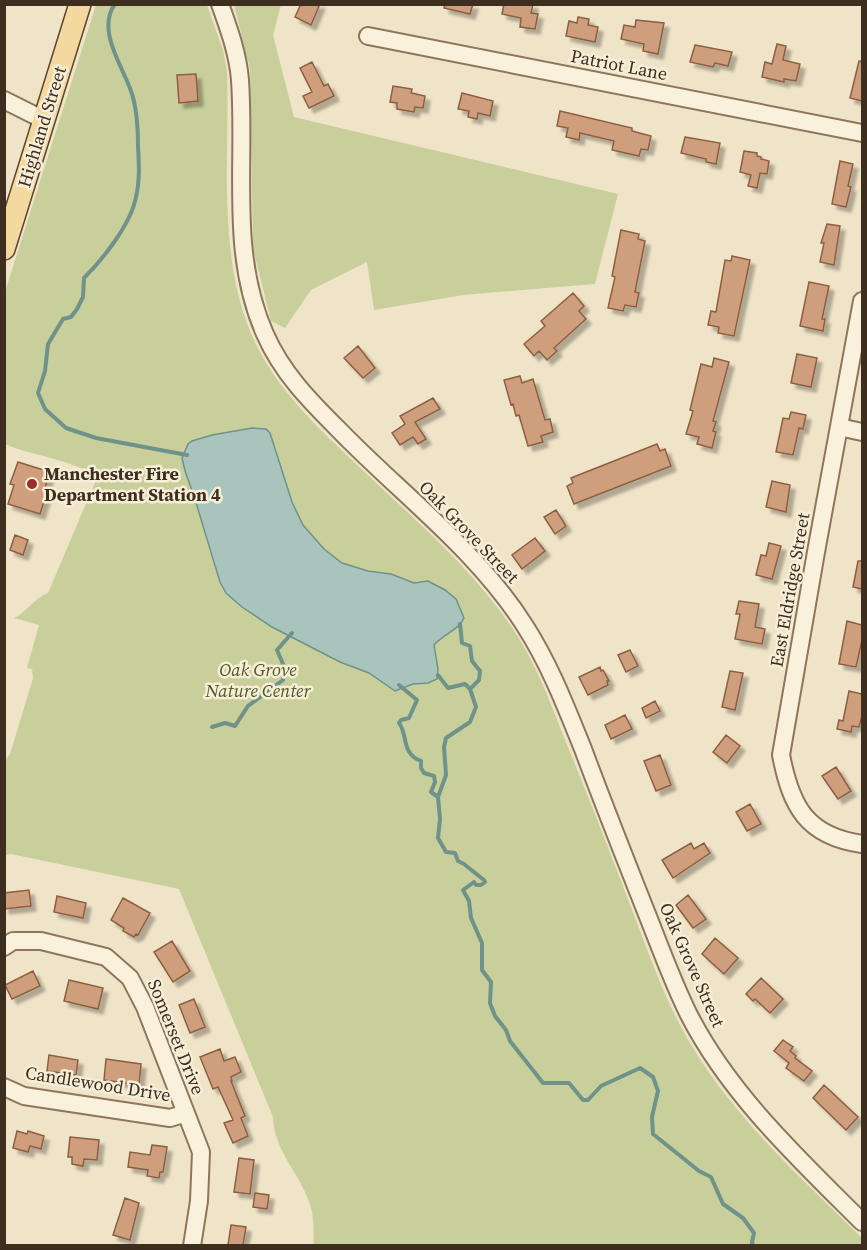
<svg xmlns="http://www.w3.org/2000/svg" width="867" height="1250" font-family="'Source Serif 4',serif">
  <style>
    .green { fill: #c9cf9b }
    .water { fill: #a9c4bc; stroke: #6f938a; stroke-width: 1.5 }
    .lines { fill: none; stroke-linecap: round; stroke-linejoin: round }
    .stream { stroke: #6f938a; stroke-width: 4 }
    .building { fill: #cf9f7d; stroke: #8d5f41; stroke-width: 1.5; filter: url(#shadow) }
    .minor-casing { stroke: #8d765c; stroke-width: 20 }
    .major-casing { stroke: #5b4430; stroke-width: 24 }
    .minor { stroke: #faf1dc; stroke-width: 16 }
    .major { stroke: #f3d9a0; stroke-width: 21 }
    .poi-dot { fill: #9e2a2b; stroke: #f7eed8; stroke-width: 2 }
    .labels { text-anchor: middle; stroke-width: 5; stroke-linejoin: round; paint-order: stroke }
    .street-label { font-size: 18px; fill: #3d2e20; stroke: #f7eed8 }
    .poi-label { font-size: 18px; font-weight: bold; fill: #3d2e20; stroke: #f7eed8; text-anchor: start }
    .park-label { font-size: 18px; font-style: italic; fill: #4d5a26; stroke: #f7eed8 }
  </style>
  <defs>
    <filter id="shadow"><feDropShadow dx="5" dy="5" stdDeviation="1.5" flood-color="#0004"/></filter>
  </defs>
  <rect width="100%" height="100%" fill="#f0e4c8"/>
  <path class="green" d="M96 5H207L223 50 227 71C230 156 217 249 250 331 273 385 310 420 352 460 407 513 470 565 513 629 535 662 549 699 563 735 588 795 611 855 634 915 648 951 661 989 679 1023 722 1107 796 1173 862 1238V1245H314C313 1235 314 1223 312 1212 305 1178 274 1154 273 1117L179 889 11 854 5 855V760L10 754 33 678 32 669 27 668 39 625 14 618C27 612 34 598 48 593L99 473C84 470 70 463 54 459 38 454 20 451 5 444L4 295Z
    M234 5H281L273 35 294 117 618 194 595 284 463 295 374 310 367 262 311 290 285 328 271 321 253 249 250 69Z"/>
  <path class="water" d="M252 428 266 429 270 433 292 502 303 525 324 549 342 563 368 571 391 574 414 583 428 581 445 590 456 599 464 618C459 630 442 635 434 645L438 669 437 679 428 683 413 684 395 691 369 673 340 662 272 627 242 607 226 593 220 582 194 496 185 471 182 458 188 444 192 441 212 435Z"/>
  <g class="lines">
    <path class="stream" d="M115 4C96 30 123 67 131 91 137 108 138 129 138 146 139 163 140 180 136 197 131 224 103 259 84 278L83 297 77 309 71 317 63 319 48 344 45 371 38 393 45 409 66 428 96 438 187 455
      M460 624 462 643 470 646 472 661 480 671 479 680 470 689
      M438 675 448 688 465 684 470 689 476 707 470 722 446 738 444 747 446 775 438 797 440 819 438 838 446 852 455 853 458 861 464 864 484 880 485 882 481 885H476L474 882 463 890 469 901 471 918 482 943V970L491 982 490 1003 495 1016 506 1030 510 1041 543 1083H569L583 1100H588L601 1086 640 1068 653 1077 658 1091 652 1117 653 1134 699 1171 711 1177 723 1204 743 1218 754 1233 752 1242 753 1246
      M399 685 417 700 409 718 401 720 399 723C408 734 401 754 421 761V768L424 773 434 776 435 782 431 792 438 797
      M212 727 225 723 235 726 248 706 283 680V664L277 650 292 633"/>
  </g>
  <path class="building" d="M301 4H320L311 25 295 17Z
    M445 4H473L470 14 444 8Z
    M504 4H533L531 13 538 14 535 29 520 27 521 18 502 14Z
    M578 17 589 19 588 25 598 27 595 42 566 36 569 21 577 23Z
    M636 20 664 23 658 54 643 51 644 44 621 39 624 25 635 27Z
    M777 44 786 46 783 60 800 64 796 81 784 79V82L762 77 765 62 772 64Z
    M695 45 732 52 728 66 715 63 713 67 690 62Z
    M859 61H862V101L850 98Z
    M312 62 324 86 328 84 334 96 309 108 303 96 312 92 300 68Z
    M196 74 198 101 179 103 177 75Z
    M393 86 412 89 411 93 425 96 423 108 415 107 414 112 397 109V103L390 102Z
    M462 93 493 101 490 116 478 113 477 119 468 117 469 111 458 109Z
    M560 111 632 128V131L651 136 648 150 641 149 639 156 612 150 614 141 580 133 579 140 566 137 568 128 557 126Z
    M685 137 720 143 716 164 706 162V159L681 153Z
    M744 151 757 153V156L761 157V159L769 161 767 174 760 173 757 188 748 186 751 175 740 172Z
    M840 161 853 164 848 186 851 187 846 207 832 204Z
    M827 224 840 226 834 265 820 262 824 243H821Z
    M621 230 639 234 638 239 645 241 635 292 639 293 636 307 625 305 623 311 608 308 615 277 612 276Z
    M732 256 750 260 734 336 718 333 719 327 708 325 711 311 716 312 725 260 731 261Z
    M809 282 829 286 822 319H825L823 331 800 326Z
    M573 293 584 306 579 311 586 319 554 348 557 351 547 360 539 351 534 356 524 344 545 326 541 321Z
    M358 346 375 368 363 378 344 358Z
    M797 354 817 358 811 387 791 383Z
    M714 358 729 362 713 421 716 422 713 431 716 432 712 448 697 444 699 437 686 434 693 411 690 410 701 364 712 367Z
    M520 376 522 383 533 379 545 420 550 419 553 432 541 436 543 442 528 446 519 415 516 416 513 404 511 405 504 380Z
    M433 398 440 409 415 422 426 439 418 444 413 437 400 445 392 433 405 424 400 416Z
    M791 412 806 415 803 429 799 428 793 455 776 452 783 418 789 419Z
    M657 444 660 451 665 449 671 466 574 504 567 486 573 483 571 478Z
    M18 462 50 472 44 491 47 492 40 514 8 504 14 485 10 484Z
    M772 481 790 485 786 512 766 507Z
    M556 510 566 526 555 534 544 517Z
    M15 535 28 540 23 555 10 550Z
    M535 538 545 551 522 569 512 555Z
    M769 543 781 546 772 579 756 575 761 555 766 556Z
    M858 561H862V589L853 587Z
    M739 601 759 604 755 627 765 629 762 644 735 639 740 614H736Z
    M847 621 862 625V640L856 667 839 664Z
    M630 650 638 666 626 672 618 655Z
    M600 667 601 671 603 670 609 681H607L608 685 588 695 579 677Z
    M730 671 743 673 735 710 722 707Z
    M849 691 862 694V716L859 727 852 726 851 732 837 729 839 720 843 721Z
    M655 701 660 711 646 718 642 708Z
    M625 715 632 729 611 739 605 725Z
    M726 735 740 746 727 763 713 752Z
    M660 755 671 785 656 791 644 761Z
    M836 767 851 791 838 799 822 776Z
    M750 804 761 824 747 831 736 812Z
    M691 843 694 849 704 843 710 853 673 878 662 860Z
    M29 890 31 906 4 909V893Z
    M688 895 706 919 693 928 676 905Z
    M57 896 86 903 83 918 54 912Z
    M123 898 150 913 138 935 136 934 134 937 123 931 124 928 111 920Z
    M715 938 738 958 724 974 702 954Z
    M172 941 190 971 173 982 154 952Z
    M33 971 40 986 12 999 5 985Z
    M761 978 783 999 770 1013 755 999 753 1001 746 994Z
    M69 980 103 988 98 1009 64 1001Z
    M194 999 205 1027 190 1033 179 1005Z
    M783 1040 793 1047 790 1051 796 1056 795 1058 812 1071 804 1081 786 1068 789 1063 774 1051Z
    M220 1049 224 1061 235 1057 241 1072 231 1077 232 1081H231L245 1116 241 1118 248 1136 233 1143 224 1123 233 1120 218 1087 213 1089 200 1057Z
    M49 1055 78 1060 76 1075 47 1071Z
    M106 1059 141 1064 139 1085 104 1080Z
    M824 1085 858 1117 846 1130 813 1098Z
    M17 1131 27 1134 28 1131 44 1136 41 1149 30 1146 28 1152 13 1148Z
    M70 1137 99 1140 97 1160 84 1159 83 1166 72 1164V1157H68Z
    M152 1145 167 1147 163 1172H160L159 1178 147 1176 148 1170 128 1167 130 1152 150 1155Z
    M239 1158 254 1160 250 1194 234 1192Z
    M255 1193 269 1195 267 1209 253 1207Z
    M125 1198 139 1203 130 1240 113 1235Z
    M231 1225 246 1227 243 1245H228Z"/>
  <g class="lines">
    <defs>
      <path id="minor" d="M220 4C229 29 238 54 240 80 246 166 229 253 265 334 282 373 310 401 339 430 401 494 477 550 525 626 550 665 566 707 583 749 603 803 624 856 645 909 659 944 672 981 689 1015 730 1095 799 1159 862 1222
        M368 36 862 133
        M4 100 44 120
        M862 301 816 552 781 755C791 806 806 836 862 844
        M839 427 862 432
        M4 947 13 941H41L106 957 130 978 145 1007 201 1152 199 1201 192 1246
        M4 1087 24 1096 170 1118 186 1113"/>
      <path id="major" d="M4 249 80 4"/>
    </defs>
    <use href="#minor" class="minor-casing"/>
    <use href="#major" class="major-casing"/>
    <use href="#minor" class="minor"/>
    <use href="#major" class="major"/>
  </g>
  <circle class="poi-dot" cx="32" cy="484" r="6"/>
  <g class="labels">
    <g class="street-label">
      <text transform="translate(619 65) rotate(11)" y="6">Patriot Lane</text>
      <text transform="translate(42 127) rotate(-73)" y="6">Highland Street</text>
      <text transform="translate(469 532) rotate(46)" y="6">Oak Grove Street</text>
      <text transform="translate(790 590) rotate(-80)" y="6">East Eldridge Street</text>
      <text transform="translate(692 965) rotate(66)" y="6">Oak Grove Street</text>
      <text transform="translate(176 1037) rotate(68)" y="6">Somerset Drive</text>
      <text transform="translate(98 1084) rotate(9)" y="6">Candlewood Drive</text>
    </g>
    <g class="poi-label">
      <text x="44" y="480">Manchester Fire<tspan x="44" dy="21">Department Station 4</tspan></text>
    </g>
    <g class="park-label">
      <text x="258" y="676">Oak Grove<tspan x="258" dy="21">Nature Center</tspan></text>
    </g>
  </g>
  <rect width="867" height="1250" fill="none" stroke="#3d2e20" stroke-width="12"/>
</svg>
